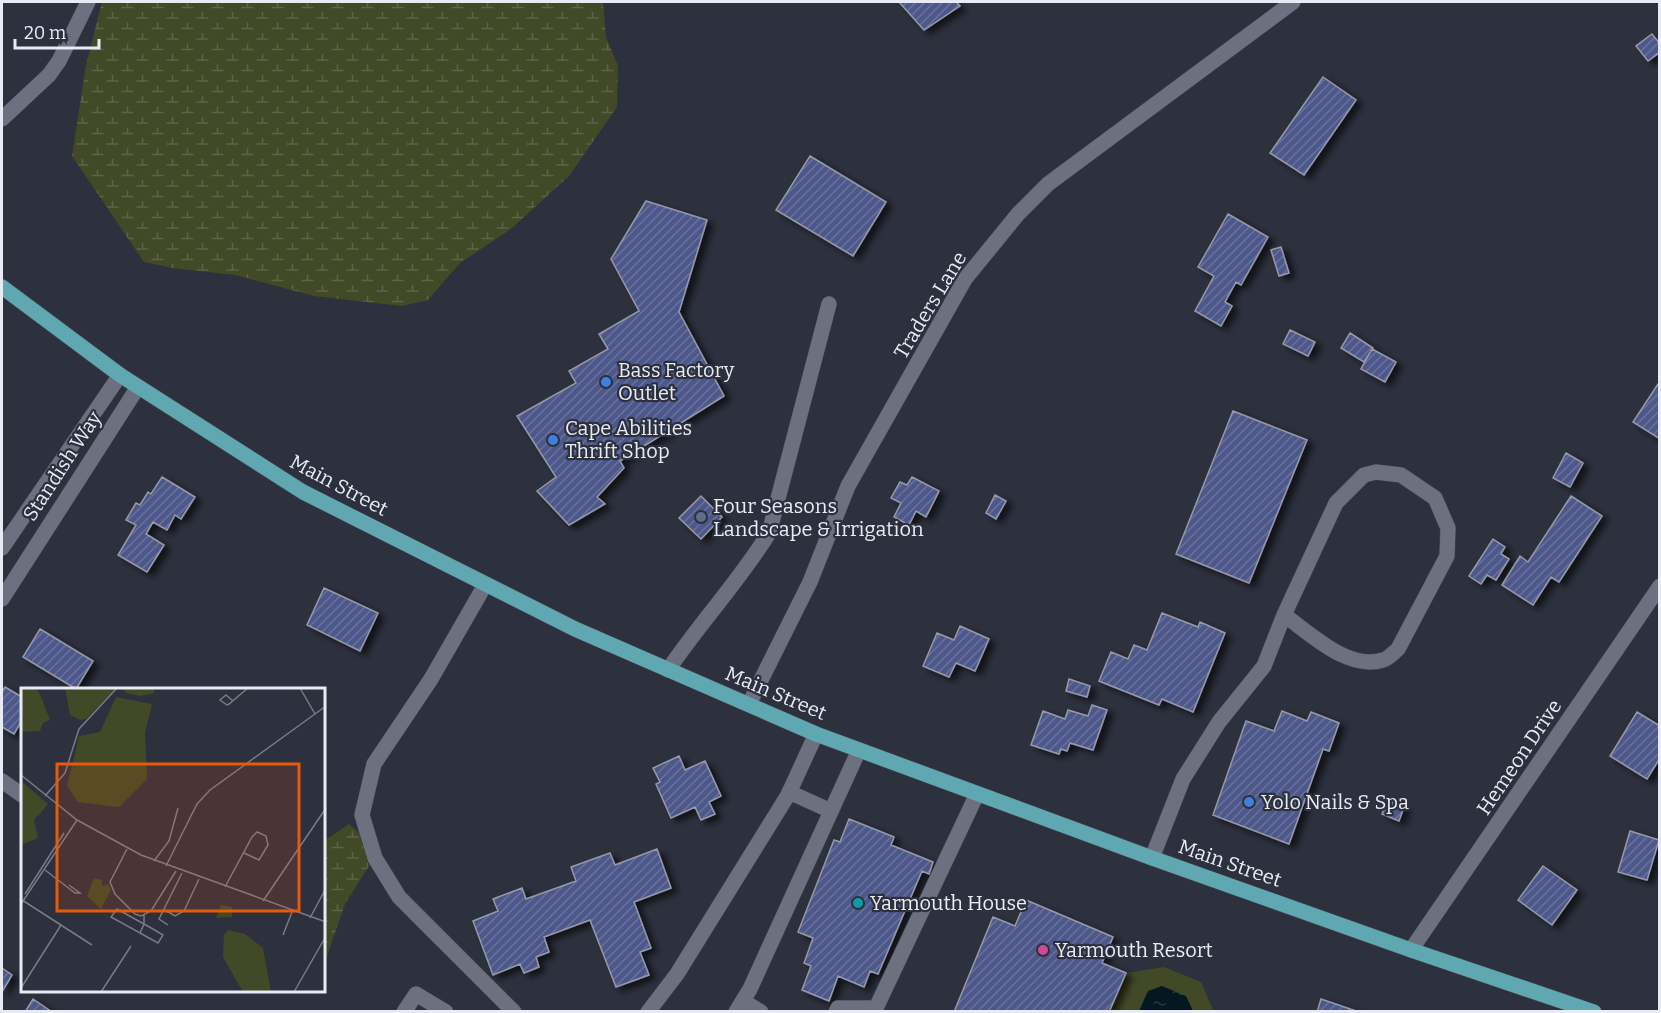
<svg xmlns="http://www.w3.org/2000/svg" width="1661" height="1013" font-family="Bitter,serif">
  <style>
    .green { fill: #424926 }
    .wetland { fill: url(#wetland-marsh) }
    .water { fill: url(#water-ripples) }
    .building { fill: url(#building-hatch); stroke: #9599a8; stroke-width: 1.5; filter: url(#shadow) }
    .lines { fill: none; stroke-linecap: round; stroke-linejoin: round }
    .minor-casing { stroke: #484b55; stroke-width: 16 }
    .major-casing { stroke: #484b55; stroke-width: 16 }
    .minor { stroke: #6d717f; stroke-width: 15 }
    .major { stroke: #5fa8b2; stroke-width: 15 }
    .shop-dot { fill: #3f7fe0; stroke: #2d303d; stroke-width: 2 }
    .service-dot { fill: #5c6f8a; stroke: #2d303d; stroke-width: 2 }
    .culture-dot { fill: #0f9aa8; stroke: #2d303d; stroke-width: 2 }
    .hotel-dot { fill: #d1479c; stroke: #2d303d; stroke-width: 2 }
    .labels { text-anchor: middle; stroke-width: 4.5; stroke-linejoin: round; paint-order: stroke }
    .street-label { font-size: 20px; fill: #e8ebf3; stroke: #2d303d }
    .poi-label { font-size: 20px; fill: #e8ebf3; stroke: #2d303d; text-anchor: start }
    .inset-road { fill: none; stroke: #787b86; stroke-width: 1.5 }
    .view { fill: #e8590c; fill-opacity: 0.15; stroke: #e8590c; stroke-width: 3 }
    .inset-edge { fill: none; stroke: #e8ebf3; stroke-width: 3 }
  </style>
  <defs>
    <pattern id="wetland-marsh" width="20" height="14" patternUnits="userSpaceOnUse" patternTransform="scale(1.5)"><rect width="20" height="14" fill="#424926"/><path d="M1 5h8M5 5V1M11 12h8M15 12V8" fill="none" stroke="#5d6346"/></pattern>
    <pattern id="water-ripples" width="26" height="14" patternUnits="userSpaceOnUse" patternTransform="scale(1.5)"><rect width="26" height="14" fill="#031821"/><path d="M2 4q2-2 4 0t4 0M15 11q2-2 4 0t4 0" fill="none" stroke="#283a42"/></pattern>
    <pattern id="building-hatch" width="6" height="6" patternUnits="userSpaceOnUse" patternTransform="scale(1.5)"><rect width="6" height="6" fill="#4d588a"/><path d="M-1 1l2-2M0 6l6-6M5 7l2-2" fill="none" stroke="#67709b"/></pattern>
    <filter id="shadow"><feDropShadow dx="6" dy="4" stdDeviation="3" flood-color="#0009"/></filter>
  </defs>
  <rect width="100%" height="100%" fill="#2d303d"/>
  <path class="green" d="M1164 967 1201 982 1214 1012H1109L1126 973Z"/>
  <path class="wetland" d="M102 2H603L606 37 618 66 617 107 569 176 511 229 460 263 428 300 402 306 314 296 235 275 172 268 144 262 72 156 86 65Z
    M349 824 359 833 369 866 345 904 324 965V841Z"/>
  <path class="water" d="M1162 986 1186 996 1193 1011H1139L1148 991Z"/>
  <path class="building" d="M899 2H956L960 6 924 30Z
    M1652 34 1660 44V52L1648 61 1636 46Z
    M1323 77 1356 100 1304 175 1270 153Z
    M810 156 886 202 853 256 776 210Z
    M646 201 707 220 679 312 724 396 620 461 624 468 597 497 605 504 569 525 537 491 556 477 517 416 576 383 569 371 608 349 599 334 639 311 611 259Z
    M1228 214 1268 237 1241 285 1236 282 1225 302 1232 306 1221 326 1195 311 1214 276 1198 267Z
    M1281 247 1289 273 1279 276 1271 250Z
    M1290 330 1315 342 1308 356 1283 344Z
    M1350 333 1373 348 1364 362 1341 348Z
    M1372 349 1396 362 1385 382 1361 369Z
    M1660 381V439L1633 422Z
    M1233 411 1307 440 1249 583 1176 554Z
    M1566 453 1583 463 1570 487 1553 478Z
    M162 477 195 497 181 519 175 515 167 530 153 522 146 534 164 545 147 572 118 555 136 525 126 520 136 503 140 505 148 492 151 494Z
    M912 477 939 491 926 517 916 511 909 525 894 517 901 503 891 498 900 482 907 485Z
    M995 495 1006 501 996 519 986 513Z
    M701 496 722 517 701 539 679 518Z
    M1571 496 1602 516 1559 582 1551 577 1533 605 1502 585 1520 556 1528 562Z
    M1493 539 1505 547 1501 554 1509 559 1496 580 1487 575 1481 584 1469 576Z
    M324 588 378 613 360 651 307 625Z
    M1162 613 1198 627 1200 622 1225 633 1193 712 1162 699 1159 705 1099 681 1111 652 1128 659 1134 645 1147 650Z
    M960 626 989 639 975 671 956 663 949 677 923 666 937 633 954 640Z
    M40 629 93 661 76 689 23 657Z
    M1069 679 1090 686 1087 697 1066 691Z
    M5 687 22 697V720L14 734 2 727V692Z
    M1092 705 1107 710 1093 750 1070 743 1067 751 1061 749 1059 754 1031 745 1043 711 1065 719 1068 710 1088 716Z
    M1282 711 1307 721 1311 712 1339 723 1329 751 1323 749 1289 844 1213 815 1246 721 1274 731Z
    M1637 712 1660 726V758L1647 779 1610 756Z
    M679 756 685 770 705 761 721 796 709 802 715 814 701 820 695 807 671 818 656 784 660 782 653 768Z
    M1387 800 1404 807 1399 821 1382 814Z
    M849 819 894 837 891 845 933 862 929 874 922 871 878 974 870 971 864 987 838 976 829 1001 802 990 811 966 804 963 813 938 798 932 834 840 840 842Z
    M1630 831 1659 840 1647 880 1618 872Z
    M657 849 671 888 634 902 651 948 640 952 649 975 616 987 590 920 544 937 549 952 536 957 539 967 524 973 520 964 493 975 473 921 498 911 493 899 522 888 526 899 576 881 571 867 610 853 615 865Z
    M1543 866 1577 890 1552 925 1518 900Z
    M1026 900 1113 937 1102 963 1126 973 1109 1012H954L993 917 1015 926Z
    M2 968 12 975 2 992Z
    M33 999 52 1012H25Z
    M1321 999 1359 1012H1317Z"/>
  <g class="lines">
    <defs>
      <path id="minor" d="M2 119 49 75 59 61 88 2
        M2 548 120 375
        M485 585 431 679 374 764 362 815 375 858 399 897 514 1012
        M2 599 138 387
        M668 670C700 623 739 581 769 533L829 304
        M749 704 810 582 848 486 965 279 1018 214 1048 184 1293 2
        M2 781 22 795
        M789 792 831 811
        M1152 858 1183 779 1219 722 1264 666 1284 615 1336 503 1364 475 1376 472 1401 475 1435 498 1448 528 1447 556 1398 649C1393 653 1388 659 1383 660 1348 671 1311 634 1284 615
        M1411 950 1660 586
        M743 1001 761 1012
        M404 1012 416 994 446 1012
        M648 1012 677 974 788 795 816 734
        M736 1012 750 989 859 750
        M836 1012 838 1008H876L977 794"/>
      <path id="major" d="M2 287 120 375 303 492 575 629 816 734 1152 858 1411 950 1594 1012"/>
    </defs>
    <use href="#minor" class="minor-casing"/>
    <use href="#major" class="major-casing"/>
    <use href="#minor" class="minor"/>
    <use href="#major" class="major"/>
  </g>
  <g class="shop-dot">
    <circle cx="606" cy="382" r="6"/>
    <circle cx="553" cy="440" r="6"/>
    <circle cx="1249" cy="802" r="6"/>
  </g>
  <circle class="service-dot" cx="701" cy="517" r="6"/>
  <circle class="culture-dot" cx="858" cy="903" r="6"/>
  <circle class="hotel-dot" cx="1043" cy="950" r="6"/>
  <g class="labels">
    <g class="street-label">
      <text transform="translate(930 305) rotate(-59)" y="7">Traders Lane</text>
      <text transform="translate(62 466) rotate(-57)" y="7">Standish Way</text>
      <text transform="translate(339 485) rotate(28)" y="7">Main Street</text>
      <text transform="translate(776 693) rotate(23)" y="7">Main Street</text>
      <text transform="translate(1519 757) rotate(-56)" y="7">Hemeon Drive</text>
      <text transform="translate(1230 863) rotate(19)" y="7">Main Street</text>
    </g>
    <g class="poi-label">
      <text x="618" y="377">Bass Factory<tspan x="618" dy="23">Outlet</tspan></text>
      <text x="565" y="435">Cape Abilities<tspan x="565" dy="23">Thrift Shop</tspan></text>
      <text x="713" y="513">Four Seasons<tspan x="713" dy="23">Landscape &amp; Irrigation</tspan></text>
      <text x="1261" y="809">Yolo Nails &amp; Spa</text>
      <text x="870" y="910">Yarmouth House</text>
      <text x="1055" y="957">Yarmouth Resort</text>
    </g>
  </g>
  <g transform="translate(21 688)">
    <rect width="304" height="304" fill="#2d303d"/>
    <path d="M0 93 27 116 17 128 0 135ZM200 217 211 219V229L195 230Z" fill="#424926"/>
    <path d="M0 0H15L19 6 29 32 22 35 19 43 0 44ZM44 0H95L65 31 59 32 49 27ZM101 0H133V5L120 8 105 5ZM95 9 131 16 124 45 126 91 98 119 57 114 46 98 58 48 79 44ZM20 119 13 133 17 150 0 157V120ZM73 190 81 192V198L87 196 90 202 80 221 66 208ZM207 242 224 246 242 260 250 304H222L202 269 203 247Z" fill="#424926"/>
    <path class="inset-road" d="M279 0 294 26M212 13 205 7 199 12 206 17 208 16 227 0M0 87 56 132 120 167 305 234M24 108 44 85 58 41 96 0M106 161 89 194 94 206 114 226 120 228 130 223 155 183M133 173 148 153 157 120M145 178 176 116 189 102 305 18M24 182 54 205H59L48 197M204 199 231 149 236 144 245 148 247 157 238 172 223 165M4 206 43 145M1 212 71 257M242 213 305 120M0 216 56 132M144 222 154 228 163 223 178 191M289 230 305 200M147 237 138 231 161 185M119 245 137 255 142 247 132 241 96 221 90 229 119 245 123 236V227M262 247 271 224M0 300 40 237M80 304 110 258M273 304 305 248"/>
    <path class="view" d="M36 76H278V223H36Z"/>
    <rect width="304" height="304" class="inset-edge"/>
  </g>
  <rect width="1661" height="1013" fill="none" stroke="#e8ebf3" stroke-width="6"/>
  <path d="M15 39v9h84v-9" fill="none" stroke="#e8ebf3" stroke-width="3"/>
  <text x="24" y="39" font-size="18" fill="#e8ebf3" stroke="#2d303d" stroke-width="4.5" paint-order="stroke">20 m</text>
</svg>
